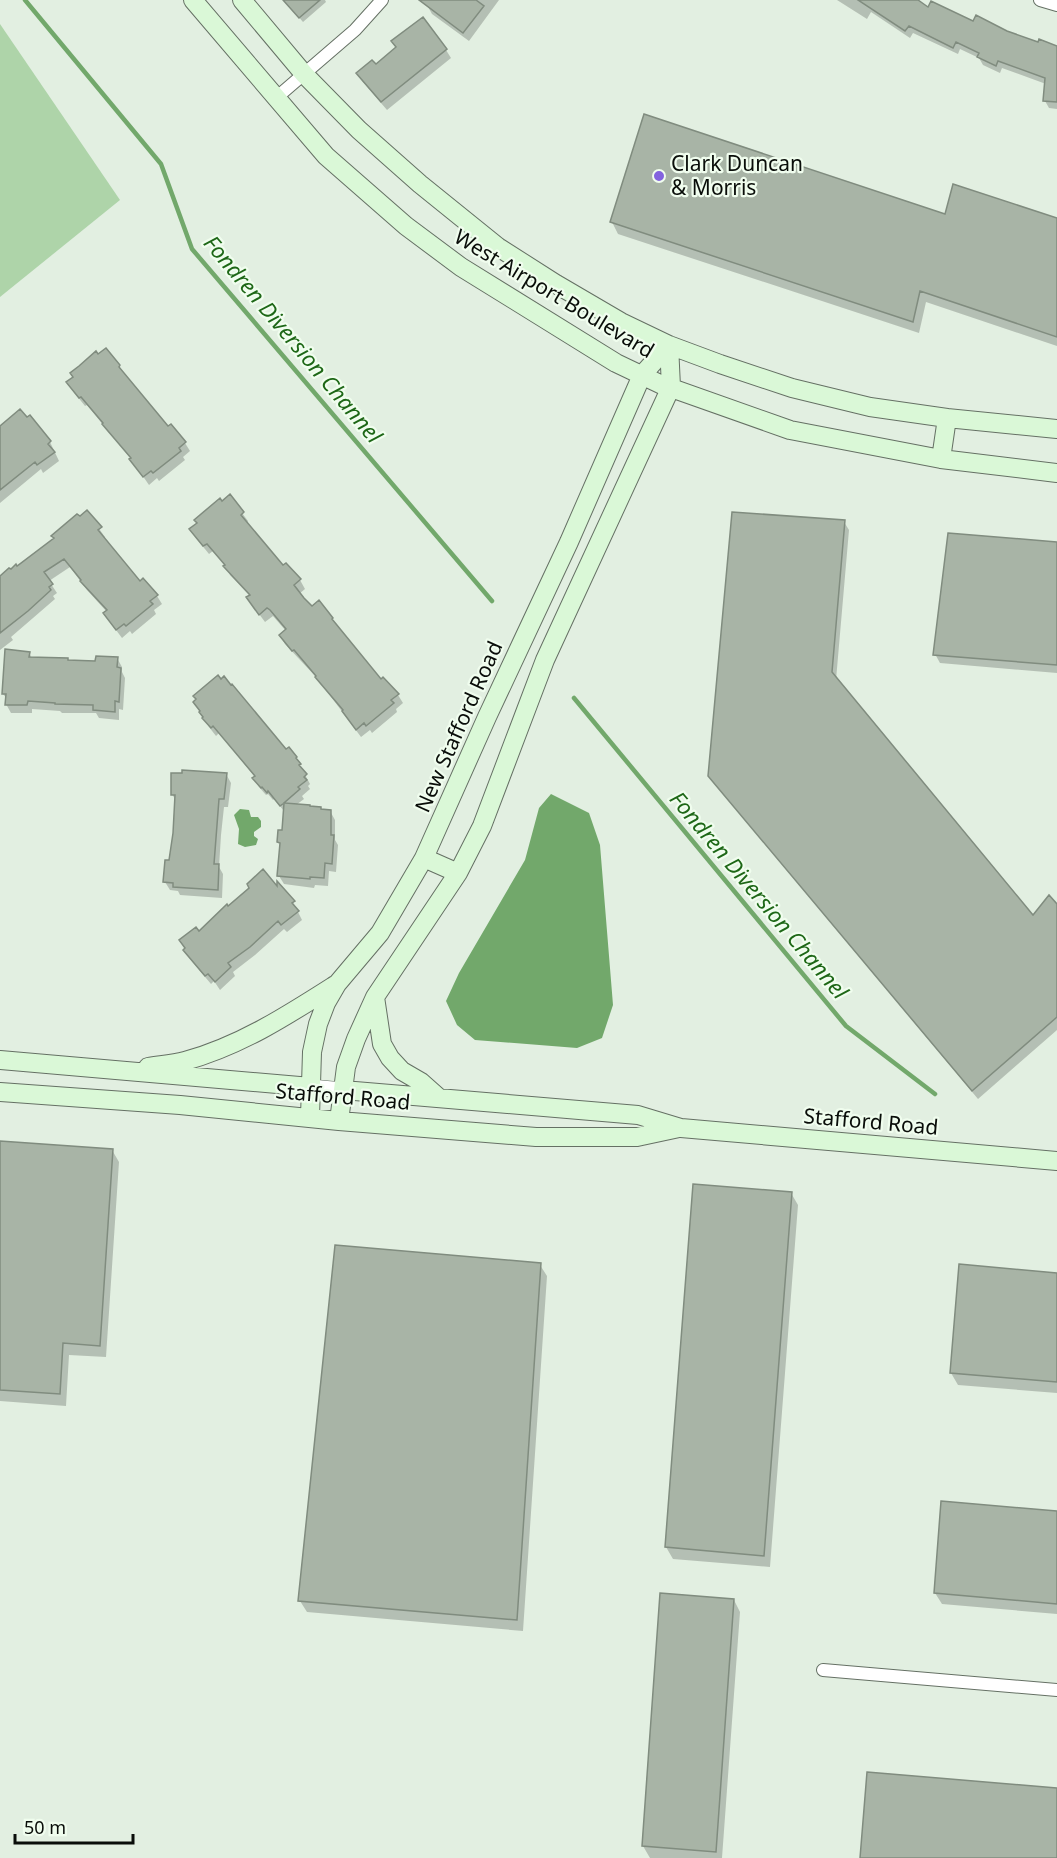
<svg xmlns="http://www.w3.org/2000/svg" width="1057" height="1858" font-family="'Noto Sans',sans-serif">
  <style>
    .green { fill: #aed4a9 }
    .water { fill: #72a86b }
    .shadow { fill: #0003 }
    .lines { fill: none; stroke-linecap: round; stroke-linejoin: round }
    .stream { stroke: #72a86b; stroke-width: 4.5 }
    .building { fill: #a8b4a6; stroke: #808c7f; stroke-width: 1.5 }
    .minor-casing { stroke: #657064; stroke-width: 14 }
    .tertiary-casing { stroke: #657064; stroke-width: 16 }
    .secondary-casing { stroke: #657064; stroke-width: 20 }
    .minor { stroke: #fff; stroke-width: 12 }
    .tertiary { stroke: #fff; stroke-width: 15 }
    .secondary { stroke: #daf8d7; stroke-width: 18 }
    .poi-dot { fill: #8363de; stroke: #f0fdee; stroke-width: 2 }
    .labels { text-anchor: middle; stroke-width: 4.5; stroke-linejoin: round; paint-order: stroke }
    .poi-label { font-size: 21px; fill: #090d09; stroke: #f0fdee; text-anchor: start }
    .street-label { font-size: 21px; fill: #090d09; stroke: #f0fdee }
    .water-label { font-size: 22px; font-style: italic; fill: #1d6716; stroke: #f0fdee }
  </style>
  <rect width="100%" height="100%" fill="#e2efe1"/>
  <path class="green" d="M0 24 120 200 0 297Z"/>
  <path class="water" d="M551 794 589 813 600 845 613 1005 602 1038 577 1048 475 1040 457 1025 446 1001 459 973 525 860 539 808Z
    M240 809 249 810 251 817H258L261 821V827L254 832V836L258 839 256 845 245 847 238 844 239 829 234 815Z"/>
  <path class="shadow" d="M284 0H325L326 2 303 22Z
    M431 0H499L469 41 432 14 427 5Z
    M837 0H916L929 9 1007 32 1039 44 1057 46V109L1049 108 1045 101 1046 84 1002 68 1000 73 983 65 979 58 960 49 958 54 913 33 910 38 871 12 867 19Z
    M446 50 451 58 387 110 363 82 358 73 375 67Z
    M946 216 1057 219V346L926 302 919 333 618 234 612 222Z
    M119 366 124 375 168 428 185 443 190 451 183 457 185 460 159 481 157 478 149 485 131 459 87 405 85 406 73 391 68 383Z
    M29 417 50 442 59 461 43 473 41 469 0 503V436Z
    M230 497 248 521 246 524 282 568 286 565 300 580 305 589 299 594 381 681 383 679 398 695 403 703 396 709 397 712 372 733 370 730 361 737 317 678 285 644 280 635 286 631 273 616 265 622 253 606 250 596 230 575 226 566 213 551 209 554 196 538 191 530Z
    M87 512 105 537 103 539 140 583 143 580 157 596 162 604 154 610 156 614 132 634 130 631 122 638 110 622 107 612 87 590 70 567 49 581 57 593 53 596 55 599 11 637 13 640 0 650V582Z
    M844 522 849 530 836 680 1033 917 1057 907V1030L978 1099 715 784Z
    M1057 543V673L940 663 935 654Z
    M5 651 29 653 32 658 68 661 97 662 117 658 122 667V672L125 678 123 710 119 709V720L99 718 96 713H62L60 711 32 709V713H11L6 704 7 699 3 694Z
    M194 702 286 751 296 758 310 784 308 786 310 789 302 796 304 799 296 805 330 811 335 820V840L338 845 336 872 329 871 328 886 315 885 314 888 284 884 279 876 281 847 279 842 283 832 284 811 274 799 273 800 268 794 266 795 259 787 254 779 255 777 219 733 216 736 209 727Z
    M226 774 231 783 228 807H224L221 835 219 867 223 874 222 898 180 895 178 891 170 890 165 882 171 862 176 801 172 794Z
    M278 890 293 902 302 920 287 932 284 929 255 955 233 972 235 976 220 990 214 981 211 984 190 959 185 950 199 933Z
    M0 1142 112 1150 119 1162 106 1357 69 1355 66 1406 0 1401Z
    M791 1193 798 1205 770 1567 673 1559 666 1547Z
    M540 1265 547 1276 523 1631 307 1612 300 1601Z
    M1057 1274V1393L958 1385 951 1373Z
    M1057 1513V1614L942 1604 935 1593Z
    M734 1600 740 1612 722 1858H650L643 1846Z"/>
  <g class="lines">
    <path class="stream" d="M25 0 161 164 192 249 492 601
      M574 698 846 1026 935 1094"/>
  </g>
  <path class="building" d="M283 0H320L299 18Z
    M419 0H476L484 6 463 33Z
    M858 0H918L928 7 931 1 973 21 976 15 1007 31 1038 42 1039 39 1057 46V102L1043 101 1045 78 998 61 996 66 977 57 979 53 956 42 953 48 909 26 905 31Z
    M423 17 447 49 381 102 356 73 372 60 376 64 396 47 391 41Z
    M644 114 945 214 953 184 1057 218V337L920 291 913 322 610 222Z
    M106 348 120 365 119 367 168 426 171 424 186 442 179 448 181 451 153 473 151 471 143 477 129 459 131 458 102 424 103 423 81 397 79 398 66 382 73 377 70 373 79 366 96 351 98 354Z
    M20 409 27 417 30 415 51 441 48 444 55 452 37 465 35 462 0 490V426Z
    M230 494 244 512 241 515 283 565 286 563 301 579 294 585 304 598 312 606 319 600 333 618 332 619 381 679 383 677 399 694 391 700 394 703 366 726 364 723 356 730 342 711 343 710 315 677 316 676 294 650 292 651 279 635 286 629 270 610 267 608 259 615 246 597 250 595 223 566 225 565 207 544 203 546 189 529 197 523 194 520 220 498 222 501Z
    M87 510 102 527 98 530 140 581 143 578 158 595 150 601 153 604 126 626 124 624 116 630 103 613 107 610 80 581 81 580 64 559 44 572 53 584 49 587 51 590 28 611 0 633V576L9 568 11 569 16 564 17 566 54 538 51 536 77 514 80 516Z
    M732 512 845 520 832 672 1033 915 1049 895 1057 904V1017L972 1091 708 776Z
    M948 533 1057 542V665L933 655Z
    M5 649 30 652 29 657 68 658V660L95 661 96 656 118 657 117 667 121 668 119 702 115 701V712L93 710V705L55 704V703L28 701 27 705H5L6 694H2Z
    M218 675 221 679 224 676 231 685 232 684 286 749 289 747 297 757 296 758 301 764 299 765 307 774 304 777 307 780 298 787 300 789 284 803 310 805V806L321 807V809L331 810V835H334L332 864 325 863 324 878 310 877V879L277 876 280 843 277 842 278 830H282L284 803 280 806 268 791 267 793 262 787 261 788 252 778 255 776 213 726 211 728 202 718 203 717 199 712 200 711 193 702 196 699 193 696Z
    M182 770 227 773 224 799H219L214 864H219L218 890 173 887V883L163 882 165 860H169L173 833 175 795H171V773H182Z
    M263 869 277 886V881L295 901 292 903 299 911 281 925 278 921 250 947 228 963 231 967 215 982 208 974 205 976 183 950 185 948 179 940 196 927 199 931 227 904 228 906 249 888 247 884Z
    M0 1141 113 1149 100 1346 63 1343 60 1394 0 1390Z
    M693 1184 792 1192 764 1556 665 1547Z
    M335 1245 541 1263 517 1620 298 1601Z
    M959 1264 1057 1273V1382L950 1373Z
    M941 1501 1057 1511V1604L934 1593Z
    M660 1593 734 1599 716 1852 642 1846Z
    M867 1772 1057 1788V1858H860Z"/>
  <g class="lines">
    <defs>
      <path id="minor" d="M1040 0 1057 5
        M276 98 355 30 382 0
        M823 1670 1057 1690"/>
      <path id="tertiary" d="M311 1087 343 1090"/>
      <path id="secondary" d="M193 0 326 156 406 226 461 267 616 363 660 384 790 430 941 459 1057 473
        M242 0 304 74 359 130 420 184 498 247 556 284 621 322 669 345 720 364 792 388 870 407 947 418 1057 429
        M941 459 947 418
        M424 858 458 873
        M375 997 382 1044 390 1058 402 1071 421 1082 439 1098
        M0 1060 311 1087
        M148 1067C160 1065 173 1064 185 1061 240 1046 288 1015 335 985
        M343 1090 638 1115 681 1128 1057 1161
        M0 1092 180 1105 339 1121 536 1137H637L679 1128
        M310 1117 312 1052 318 1024 326 1003 337 984 380 933 424 858 487 717 569 542 642 375 669 345
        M339 1121 346 1067 356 1039 375 997 458 873 482 826 545 660 671 387 669 345"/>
    </defs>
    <use href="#minor" class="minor-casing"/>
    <use href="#tertiary" class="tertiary-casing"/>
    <use href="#secondary" class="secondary-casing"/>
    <use href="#minor" class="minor"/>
    <use href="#tertiary" class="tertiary"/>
    <use href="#secondary" class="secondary"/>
  </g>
  <circle class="poi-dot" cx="659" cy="176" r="6"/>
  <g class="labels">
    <g class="poi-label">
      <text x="671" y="171">Clark Duncan<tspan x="671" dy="24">&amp; Morris</tspan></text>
    </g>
    <g class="street-label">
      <text transform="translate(554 294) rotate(31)" y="7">West Airport Boulevard</text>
      <text transform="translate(459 727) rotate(-66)" y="7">New Stafford Road</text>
      <text transform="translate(343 1097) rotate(5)" y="7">Stafford Road</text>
      <text transform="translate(871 1122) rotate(5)" y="7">Stafford Road</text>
    </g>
    <g class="water-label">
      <text transform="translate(293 339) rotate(50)" y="8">Fondren Diversion Channel</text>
      <text transform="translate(759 895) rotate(50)" y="8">Fondren Diversion Channel</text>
    </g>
  </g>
  <path d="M15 1834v9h118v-9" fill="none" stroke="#090d09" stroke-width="3"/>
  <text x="24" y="1834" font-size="18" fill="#090d09" stroke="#f0fdee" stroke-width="4.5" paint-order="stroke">50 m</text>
</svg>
